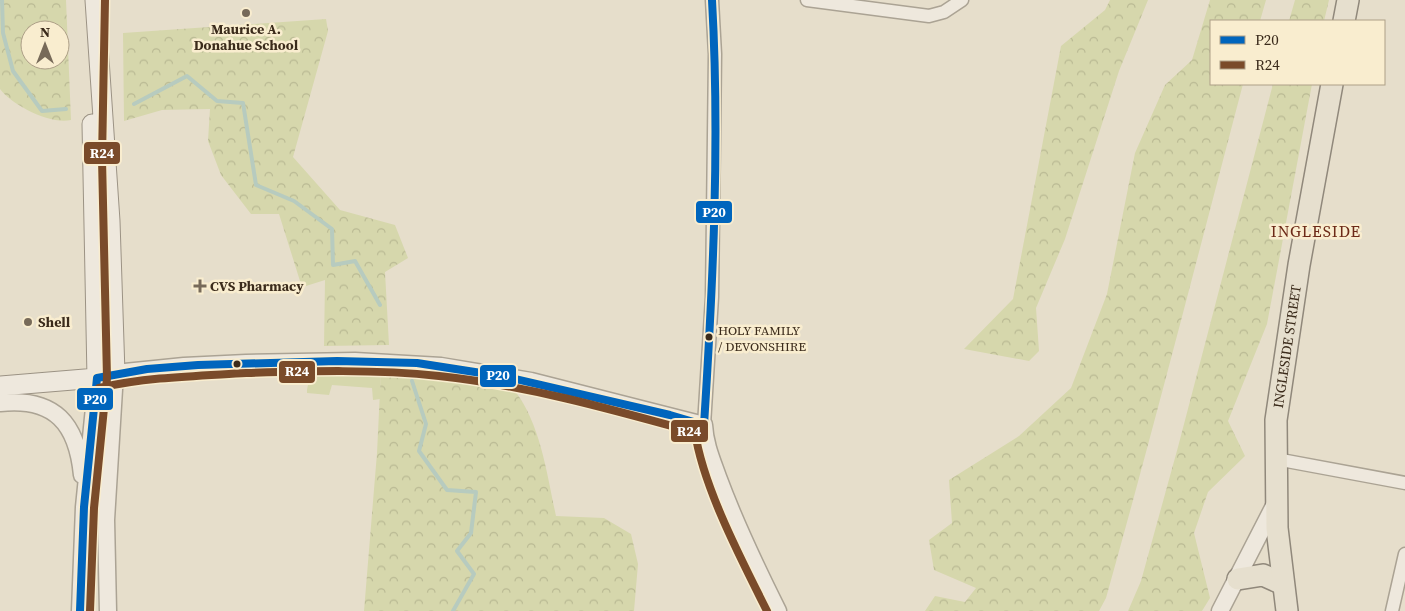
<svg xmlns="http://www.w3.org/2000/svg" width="1405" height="611" font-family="'Source Serif 4',serif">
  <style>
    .grass { fill: #d6d7ac }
    .forest { fill: url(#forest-crowns); fill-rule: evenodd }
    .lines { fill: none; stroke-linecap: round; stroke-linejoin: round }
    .stream { stroke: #b7cbbf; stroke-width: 4 }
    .minor-casing { stroke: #aba394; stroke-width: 15 }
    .tertiary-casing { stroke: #aba394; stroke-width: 19 }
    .secondary-casing { stroke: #9b9284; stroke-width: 21 }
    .primary-casing { stroke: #90887b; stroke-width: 24 }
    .minor { stroke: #eee8dd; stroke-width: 12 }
    .tertiary { stroke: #eee8dd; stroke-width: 16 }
    .secondary { stroke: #eee8dd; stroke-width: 19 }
    .primary { stroke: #e6dfce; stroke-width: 21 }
    .bus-1-casing { stroke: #f9edcf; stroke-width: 11 }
    .bus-2-casing { stroke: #f9edcf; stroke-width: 11 }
    .bus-1 { stroke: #0065bd; stroke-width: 8 }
    .bus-2 { stroke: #7a4b2a; stroke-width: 8 }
    .poi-dot { fill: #776a59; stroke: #f9edcf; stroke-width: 2 }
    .bus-dot { fill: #3b2b1b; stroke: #f9edcf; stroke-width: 2 }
    .labels { text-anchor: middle; stroke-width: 5; stroke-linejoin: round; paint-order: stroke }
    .bus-label { font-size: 13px; fill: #3b2b1b; stroke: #f9edcf; text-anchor: start }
    .poi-label { font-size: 14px; font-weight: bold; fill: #3b2b1b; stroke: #f9edcf; text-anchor: start }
    .street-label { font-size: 14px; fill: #3b2b1b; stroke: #f9edcf }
    .quarter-label { font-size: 16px; letter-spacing: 1px; fill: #6c2917; stroke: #f9edcf }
    .line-badge { stroke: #f9edcf; stroke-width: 2 }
    .badge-label { font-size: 14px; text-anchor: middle; font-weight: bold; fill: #fff }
  </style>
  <defs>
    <pattern id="forest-crowns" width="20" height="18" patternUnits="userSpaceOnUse" patternTransform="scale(1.25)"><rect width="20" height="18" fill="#d6d7ac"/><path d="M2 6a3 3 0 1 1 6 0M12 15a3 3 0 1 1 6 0" fill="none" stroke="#b9b993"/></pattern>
  </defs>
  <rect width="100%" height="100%" fill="#e6decb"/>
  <path class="grass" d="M333 369 381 370 380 399 373 400 372 388 332 385 329 395 307 393C307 377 318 370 333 369Z"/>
  <path class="forest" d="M0 0H66L71 120C50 125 12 105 0 89ZM30 30H60V60H30Z
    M1110 0H1148L1119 71 1065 239 1036 308 1039 351 1029 361 964 349 1013 299 1061 46 1105 10Z
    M1210 0H1266L1260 21H1211V84H1243C1198 255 1154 427 1106 598L1099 611H925L935 596 965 602 976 588 934 570 929 540 952 523 949 480 1019 436 1071 388 1107 294 1135 153 1165 85 1192 60Z
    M1295 0H1329L1324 21H1289Z
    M326 19 328 31 293 157 340 210 395 225 408 258 385 272 389 345 324 346 325 280 306 286 300 281 279 214H251L221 175 208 141 210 109 162 110 124 121 123 33Z
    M1273 84H1312L1267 324 1228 421 1245 456 1208 492 1194 533 1210 598 1202 611H1128L1141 581 1178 447Z
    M381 370 422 371 515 391C541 425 547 475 556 516L604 518 631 534 638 564 634 611H364L377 453Z"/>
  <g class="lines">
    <path class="stream" d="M2 0 3 33 13 71 42 111 66 109
      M134 104 187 76 217 101 243 103 256 185 294 201 332 229 333 265 355 261 380 305
      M412 381 426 424 419 451 447 490 476 492 471 533 457 551 474 574 453 611"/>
    <defs>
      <path id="minor" d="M807 0 929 16 944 12 962 0
        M704 425 712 297 715 54 712 0
        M1276 459 1405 483
        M1392 611 1405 554"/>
      <path id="tertiary" d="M0 403C55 397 77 424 82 475
        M80 611 84 507 97 378
        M108 611 106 520 115 373 184 366 246 363 355 361 441 366 531 381 704 425C705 444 712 460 718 477 735 523 756 567 778 611
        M1220 611 1276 502"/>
      <path id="secondary" d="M92 124 97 378
        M0 386 97 378 115 373 110 221 95 0"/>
      <g id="primary">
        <path d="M1344 21 1348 0"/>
        <path d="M1238 579 1263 575 1283 584"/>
        <path id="s1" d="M1287 611 1277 528 1276 420 1299 265 1332 84"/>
      </g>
    </defs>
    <use href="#minor" class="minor-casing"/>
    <use href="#tertiary" class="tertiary-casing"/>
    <use href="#secondary" class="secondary-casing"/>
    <use href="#primary" class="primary-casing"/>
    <use href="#minor" class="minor"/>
    <use href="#tertiary" class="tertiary"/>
    <use href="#secondary" class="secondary"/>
    <use href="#primary" class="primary"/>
    <defs>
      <path id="bus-1" d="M80 611 84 507 97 378 147 369 198 365 337 361 417 363 507 377 670 415 704 425C713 284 720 141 712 0"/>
      <path id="bus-2" d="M99 388C147 377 197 376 246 373 310 371 375 369 439 376 524 385 607 408 690 431L695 432C703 487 742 561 767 611
        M90 611 94 508 107 378 102 159 105 0"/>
    </defs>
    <use href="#bus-1" class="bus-1-casing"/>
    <use href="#bus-2" class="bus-2-casing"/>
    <use href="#bus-1" class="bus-1"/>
    <use href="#bus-2" class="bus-2"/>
  </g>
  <g class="poi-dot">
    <circle cx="246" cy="13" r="5"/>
    <path d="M197.5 278.5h5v5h5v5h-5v5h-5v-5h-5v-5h5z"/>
    <circle cx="28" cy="322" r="5"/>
  </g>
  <g class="bus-dot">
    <circle cx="709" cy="337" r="4.5"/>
    <circle cx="237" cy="364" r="4.5"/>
  </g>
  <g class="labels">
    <g class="bus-label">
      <text x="718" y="335">HOLY FAMILY<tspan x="718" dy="16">/ DEVONSHIRE</tspan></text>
    </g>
    <g class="poi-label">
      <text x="246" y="34" text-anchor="middle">Maurice A.<tspan x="246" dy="16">Donahue School</tspan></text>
      <text x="210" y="291">CVS Pharmacy</text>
      <text x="38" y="327">Shell</text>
    </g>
    <g class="street-label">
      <text dy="5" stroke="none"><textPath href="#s1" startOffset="266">INGLESIDE STREET</textPath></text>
    </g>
    <g class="quarter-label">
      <text x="1316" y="237">INGLESIDE</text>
    </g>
  </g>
  <g class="line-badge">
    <rect x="83" y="141" width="38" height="24" rx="5" fill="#7a4b2a"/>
    <rect x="695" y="200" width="38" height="24" rx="5" fill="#0065bd"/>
    <rect x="278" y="360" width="38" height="24" rx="5" fill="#7a4b2a"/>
    <rect x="479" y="364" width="38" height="24" rx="5" fill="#0065bd"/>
    <rect x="76" y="387" width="38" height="24" rx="5" fill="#0065bd"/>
    <rect x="670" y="419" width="39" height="24" rx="5" fill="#7a4b2a"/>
  </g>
  <g class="badge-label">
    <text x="102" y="158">R24</text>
    <text x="714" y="217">P20</text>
    <text x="297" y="376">R24</text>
    <text x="498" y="380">P20</text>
    <text x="95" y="404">P20</text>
    <text x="689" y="436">R24</text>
  </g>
  <rect x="1210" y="20" width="175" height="65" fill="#f9edcf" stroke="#ad9f87"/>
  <rect x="1220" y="36" width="25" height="8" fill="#0065bd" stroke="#ad9f87"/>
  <text x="1255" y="45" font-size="15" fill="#3b2b1b">P20</text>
  <rect x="1220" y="61" width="25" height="8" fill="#7a4b2a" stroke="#ad9f87"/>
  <text x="1255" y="70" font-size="15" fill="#3b2b1b">R24</text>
  <g transform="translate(45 45)"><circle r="24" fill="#f9edcf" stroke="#ad9f87"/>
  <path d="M0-4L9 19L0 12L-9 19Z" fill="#776a59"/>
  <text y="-8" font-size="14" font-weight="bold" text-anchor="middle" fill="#3b2b1b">N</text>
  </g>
</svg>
